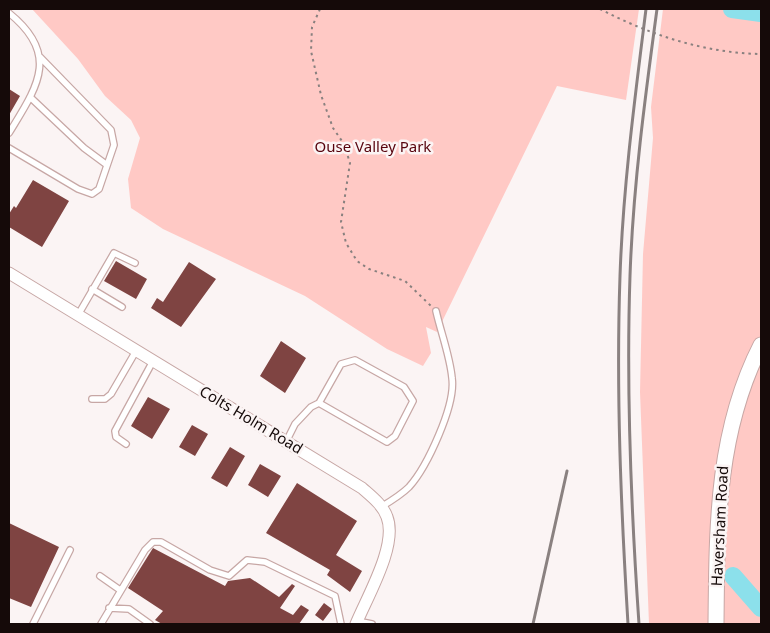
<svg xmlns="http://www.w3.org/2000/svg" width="770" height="633" font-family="'Noto Sans',sans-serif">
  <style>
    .green { fill: #ffc9c5 }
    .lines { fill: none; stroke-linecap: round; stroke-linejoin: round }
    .river { stroke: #8ce0eb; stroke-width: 18 }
    .building { fill: #7f4442 }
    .service-casing { stroke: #c7a7a5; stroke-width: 8 }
    .minor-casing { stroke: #c7a7a5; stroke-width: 13 }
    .tertiary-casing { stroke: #c7a7a5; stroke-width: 17 }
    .path { stroke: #89807f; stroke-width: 2; stroke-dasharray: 2.5 4; stroke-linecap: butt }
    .service { stroke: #fff; stroke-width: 5.5 }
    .minor { stroke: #fff; stroke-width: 11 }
    .tertiary { stroke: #fff; stroke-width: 15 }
    .rail { stroke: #8a8180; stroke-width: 3 }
    .labels { text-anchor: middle; stroke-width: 5; stroke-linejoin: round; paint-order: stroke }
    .park-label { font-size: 15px; fill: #57040e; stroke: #fbf4f4 }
    .street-label { font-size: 15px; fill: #150a09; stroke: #fbf4f4 }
  </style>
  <rect width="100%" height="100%" fill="#fbf4f4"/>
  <path class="green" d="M32 9H639L626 100 557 86 437 332 426 327 431 353 423 366 387 349 305 296 163 229 131 208 128 179 140 138 131 120 105 96 78 59Z
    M663 9H732L761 13V624H649L640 392 643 254 653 138 651 107Z"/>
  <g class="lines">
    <path class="river" d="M732 9 761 13
      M733 576 761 608"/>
  </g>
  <path class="building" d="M9 89 20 96 9 115Z
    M33 180 69 201 42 247 9 227V214L14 206 16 208Z
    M116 261 147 279 136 299 104 281Z
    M189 262 216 279 181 327 151 308 157 298 163 302Z
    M281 341 306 358 285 393 260 376Z
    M148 397 170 409 152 439 131 426Z
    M192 425 208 434 195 456 179 447Z
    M230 447 245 456 227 487 211 478Z
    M260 464 281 476 268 497 248 485Z
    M297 483 357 521 336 555 362 571 350 592 327 575 330 570 266 533Z
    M9 523 59 547 31 607 9 598Z
    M153 548 225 586 228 581 250 578 279 597 292 584 295 586 280 608 293 615 301 605 309 610 299 624H162L155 620 163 611 128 588Z
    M324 603 332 609 323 621 315 615Z"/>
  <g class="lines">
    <defs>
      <path id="service" d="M9 13C61 55 37 87 9 133
        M30 97 84 148 107 165
        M9 148 78 189 92 194 99 189 114 145 111 130 40 57
        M92 289 122 307
        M78 315 114 253 135 263
        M92 399H105L111 394 136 351
        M286 442 295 424 311 407 319 403 341 364 355 360 404 387 413 401 395 436 387 442 319 403
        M126 444 116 437 115 431 153 361
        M381 507C391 501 401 495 409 487 427 467 456 405 452 378 450 356 441 333 436 311
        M100 576 120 590
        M109 608 129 609 150 624
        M357 621 372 624
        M33 624 70 550
        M101 624 145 550 153 542H161L210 570 229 576 247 560 265 562 335 596 341 624"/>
      <path id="minor" d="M9 273 362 488C371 496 383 505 387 517 398 545 367 597 356 624"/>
      <path id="tertiary" d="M716 624C717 528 716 433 761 345"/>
    </defs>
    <use href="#service" class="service-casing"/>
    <use href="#minor" class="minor-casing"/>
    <use href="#tertiary" class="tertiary-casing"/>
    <path class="path" d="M320 9 312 27 311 51 321 95 333 128 344 144 350 163 341 222 346 243 357 261 369 269 405 281 431 306
      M600 9C650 35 705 53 761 54"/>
    <use href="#service" class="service"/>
    <use href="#minor" class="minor"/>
    <use href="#tertiary" class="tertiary"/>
    <path class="rail" d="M533 624 567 471
      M628 624C621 508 616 392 620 276 623 187 635 97 646 9
      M639 624C631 508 626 392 630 276 633 187 645 98 657 9"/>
  </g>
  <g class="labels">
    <g class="park-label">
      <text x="373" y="152">Ouse Valley Park</text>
    </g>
    <g class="street-label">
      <text transform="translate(251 420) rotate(31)" y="5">Colts Holm Road</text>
      <text transform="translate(720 526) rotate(-87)" y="5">Haversham Road</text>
    </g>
  </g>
  <rect width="770" height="633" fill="none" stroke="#150a09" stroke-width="20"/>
</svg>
